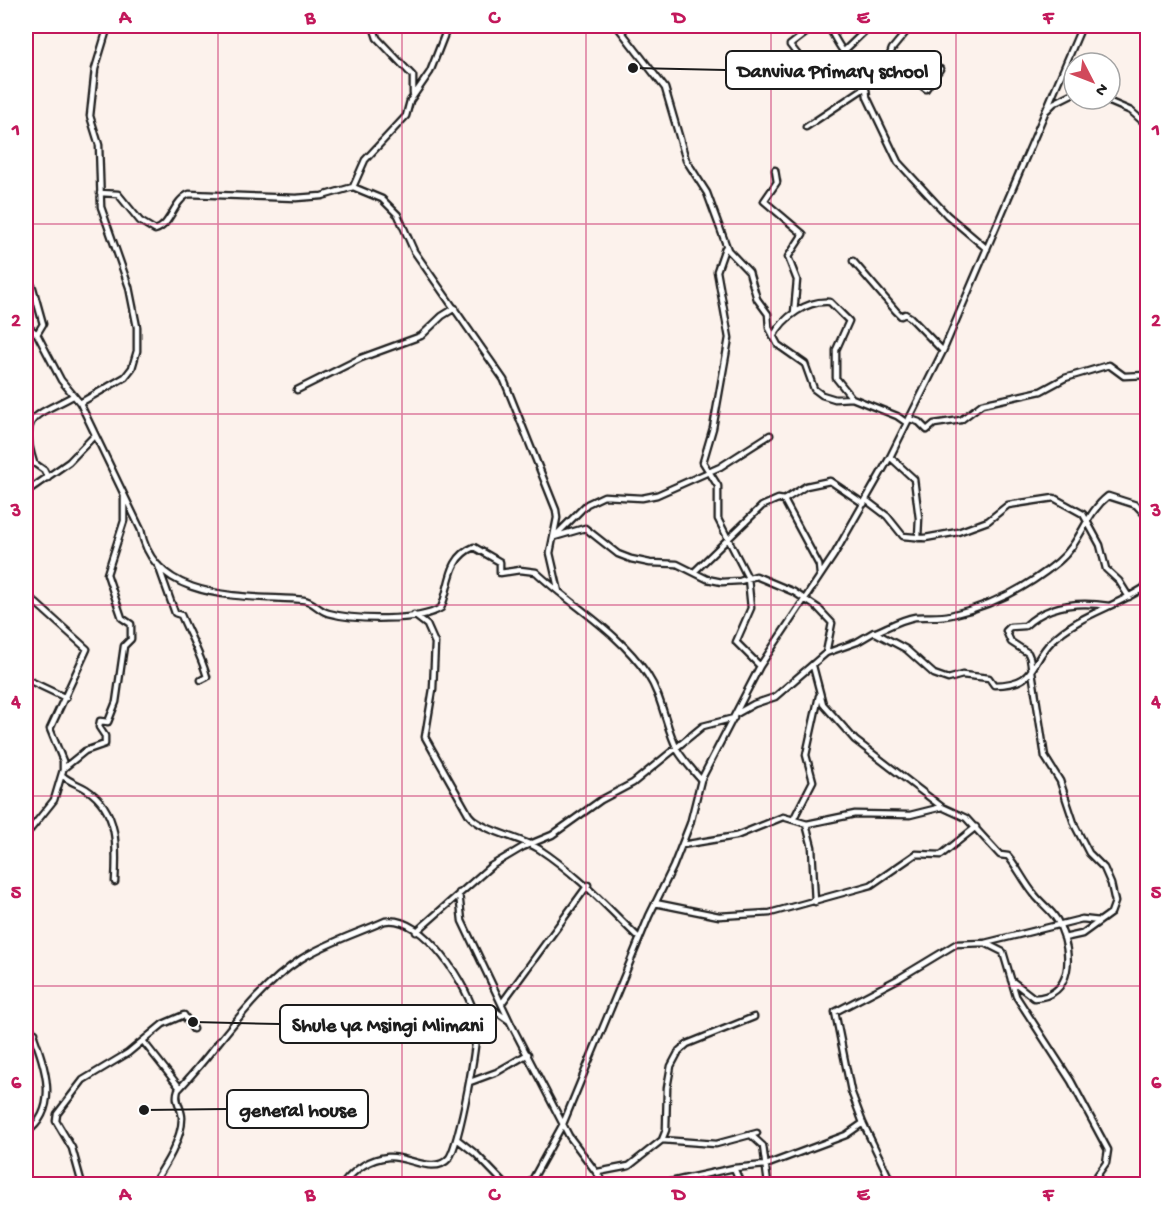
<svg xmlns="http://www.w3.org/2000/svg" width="1173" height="1210" font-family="'Gochi Hand',sans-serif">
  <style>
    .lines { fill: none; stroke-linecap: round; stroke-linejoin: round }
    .minor-casing { stroke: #1c1c1c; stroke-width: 9 }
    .minor { stroke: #fff; stroke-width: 4.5 }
    .grid { fill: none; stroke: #c2185b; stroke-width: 1.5; stroke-opacity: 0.55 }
    .leader { fill: none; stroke: #1c1c1c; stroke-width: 2 }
    .callout-dot { fill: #1c1c1c; stroke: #fff; stroke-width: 2 }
    .callout { fill: #fff; stroke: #1c1c1c; stroke-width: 2 }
    .callout-label { font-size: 20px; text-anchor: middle; font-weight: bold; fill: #1c1c1c }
    .neatline { fill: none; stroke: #c2185b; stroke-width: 2 }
    .grid-label { font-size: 20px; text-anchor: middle; font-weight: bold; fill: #c2185b }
  </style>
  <rect width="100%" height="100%" fill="#fcf2ec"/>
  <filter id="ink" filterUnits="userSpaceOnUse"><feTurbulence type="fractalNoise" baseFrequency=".0167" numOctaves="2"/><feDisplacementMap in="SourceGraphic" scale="12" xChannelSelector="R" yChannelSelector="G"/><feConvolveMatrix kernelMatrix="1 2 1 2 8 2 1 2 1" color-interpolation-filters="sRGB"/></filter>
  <g filter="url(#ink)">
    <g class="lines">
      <defs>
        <path id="minor" d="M373 26 377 38 413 76V94
          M562 26H609
          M617 26 665 88 686 160 707 193 728 250 749 272 757 299 768 314 769 328 778 345 805 364 814 389 822 395 835 399 852 398 897 416 907 423
          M828 26C833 34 837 43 843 51 854 67 866 76 867 97L898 162 947 215 987 249
          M911 26 892 49 888 61 926 89 940 69
          M843 52 870 26
          M801 59 790 45 815 26
          M1103 99 1131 111 1148 126
          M1047 110 1054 103 1074 93
          M806 127 866 87
          M775 170 777 182 764 201 803 234 788 257 797 280 794 313
          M353 187 365 160 406 116 410 101 430 72 448 26
          M100 193 118 194 140 221 155 230C171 226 173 201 189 194L296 198 322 196 353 187 382 199 398 215 414 251 504 380 556 510 557 518 550 553 559 592
          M725 248 717 271 729 338 713 428 703 462 718 486V519L748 578 751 608 736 642 760 666
          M853 261 896 311 901 316 905 314 910 317 943 351
          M26 275 33 288 43 324 37 334
          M26 325 37 334 61 380 80 403 141 530C154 604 248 595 304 600 313 601 319 611 328 613 353 620 419 622 441 608 451 585 447 558 474 547L500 562V573L520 570 536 572C572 606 618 631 647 674 663 698 665 726 678 751 684 761 693 770 701 780
          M773 337C783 317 807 300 830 302L849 321 836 350V378L852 398
          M297 390 361 358 421 336 442 316 455 308
          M80 403 125 377 132 368 137 351V327L129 287 101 207 99 145 90 116 95 69 108 26
          M910 419 919 422 927 430 934 424 961 420 982 404 1041 391 1065 378 1109 365 1124 376 1148 375
          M890 457 914 479 919 518 918 538
          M48 478 44 470 34 463C18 414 37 416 73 396
          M26 492 69 462 94 436
          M784 500 819 565 820 575
          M866 500 887 516 903 536 925 538 958 532 988 521 1008 505 1054 498 1083 514 1100 545 1106 569 1119 581 1129 597
          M556 535 587 504 604 496 642 498 657 495 720 467 770 435
          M554 537 585 528 618 554 631 559 650 563 677 564 707 579 722 582 740 581 756 576 794 592 818 608 832 623 826 653
          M158 565 175 613 181 615C190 636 201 655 207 677L201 680
          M694 572 762 506 778 499 784 500 806 486 830 481 864 504
          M26 594 87 649 50 729 63 761V770L54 800 26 835
          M414 615 427 625 435 643 433 689 425 737 469 815C481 831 520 837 539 849 577 874 607 907 639 938
          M876 632C888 627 902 619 915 617 927 616 939 618 951 615 990 606 1028 587 1058 562 1081 543 1085 514 1108 496L1136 505 1148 518
          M813 666 823 704 855 740 942 807 966 818 1000 855 1008 856C1018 868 1024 882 1034 894 1042 905 1055 912 1060 926 1072 953 1074 996 1034 998L1011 980
          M26 679 66 698
          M738 713 754 704 775 697 826 653 857 642 874 632 906 649 934 674 948 679 962 675 989 678 994 685C1037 685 1029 664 1052 641 1079 614 1117 607 1148 585
          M64 768 85 751 105 744V736L99 727 100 721 108 722 116 702 124 646 131 639V624L122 618 107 574 124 521V496
          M62 775C69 782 78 784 86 789 119 810 117 848 115 882
          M794 818 813 781 806 755 819 696
          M806 824 812 847 815 902
          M682 845 736 836 783 817 807 824 855 814 910 815 942 807
          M459 893 462 921 510 1022 569 1136 605 1184
          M655 903 719 916 770 913 871 885 916 854 941 855 976 827
          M416 932 491 866 523 847 552 835 601 800 633 783 703 726 734 718
          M1064 938 1082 934 1111 913 1115 902 1111 884 1104 868 1089 853 1075 826 1060 781 1045 757 1030 658 1028 653 1011 642 1006 631 1010 627 1025 626C1048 604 1078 601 1109 606
          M987 944 1003 952 1016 996 1071 1081 1108 1150 1106 1163 1091 1184
          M26 992C28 1001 25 1011 28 1020 40 1055 65 1106 26 1133
          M502 1003 588 885
          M477 1021 494 1010 508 1020
          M26 1038 35 1033
          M143 1041 180 1088
          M470 1082 497 1072 528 1054
          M752 1136 763 1146 768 1184
          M457 1139 476 1154 505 1184
          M662 1140 716 1144 757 1133
          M734 1168 741 1184
          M598 1172 629 1166 662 1140 666 1130 667 1088 671 1066 679 1051 687 1044 754 1017
          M82 1184 72 1148 56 1121 57 1114 83 1080 128 1053 163 1024 184 1015 193 1029
          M153 1184C164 1167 182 1140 182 1118 182 1108 174 1101 178 1090 219 1047 250 993 301 959 326 943 358 933 385 921 424 914 469 988 476 1019 480 1036 459 1145 449 1158 434 1176 407 1155 388 1157 368 1159 354 1170 343 1184
          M530 1184 563 1124 649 916 673 867 690 824 701 780 760 666 834 555 890 457 943 351 1082 26
          M661 1184 734 1168 766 1165 846 1135 863 1123
          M875 1184 889 1179
          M892 1184 863 1123 851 1091 835 1012 898 979 956 944 985 943 1082 919 1100 921"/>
      </defs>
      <use href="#minor" class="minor-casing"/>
      <use href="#minor" class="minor"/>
    </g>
  </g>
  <path class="grid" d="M218 26V1184M402 26V1184M586 26V1184M771 26V1184M956 26V1184M26 224H1148M26 414H1148M26 605H1148M26 796H1148M26 986H1148"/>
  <path class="leader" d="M633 68L726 70M193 1022L280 1024M144 1110L227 1109"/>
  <g class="callout-dot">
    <circle cx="633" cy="68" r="6"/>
    <circle cx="193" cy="1022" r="6"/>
    <circle cx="144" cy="1110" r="6"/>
  </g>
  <g class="callout">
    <rect x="726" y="51" width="215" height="38" rx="6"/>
    <rect x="280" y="1005" width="216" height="38" rx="6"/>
    <rect x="227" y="1090" width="141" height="38" rx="6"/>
  </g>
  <g class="callout-label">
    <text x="833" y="77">Danviva Primary school</text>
    <text x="388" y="1031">Shule ya Msingi Mlimani</text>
    <text x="298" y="1116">general house</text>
  </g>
  <rect width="1173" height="1210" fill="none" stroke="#fff" stroke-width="66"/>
  <g transform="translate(1092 81) rotate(132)"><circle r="28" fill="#ffffff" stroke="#a4a4a4" stroke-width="1.5"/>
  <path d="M0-4.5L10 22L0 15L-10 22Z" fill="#d1495b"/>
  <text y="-9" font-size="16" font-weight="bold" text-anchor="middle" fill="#1c1c1c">N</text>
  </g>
  <rect x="33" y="33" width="1107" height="1144" class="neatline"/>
  <g class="grid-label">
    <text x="125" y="23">A</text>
    <text x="310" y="23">B</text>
    <text x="494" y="23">C</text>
    <text x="679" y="23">D</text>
    <text x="863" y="23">E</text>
    <text x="1048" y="23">F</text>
    <text x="16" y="135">1</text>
    <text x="1156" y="135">1</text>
    <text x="16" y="326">2</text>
    <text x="1156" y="326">2</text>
    <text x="16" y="516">3</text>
    <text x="1156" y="516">3</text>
    <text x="16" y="707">4</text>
    <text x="1156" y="707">4</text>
    <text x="16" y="898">5</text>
    <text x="1156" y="898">5</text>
    <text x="16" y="1088">6</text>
    <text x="1156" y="1088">6</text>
    <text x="125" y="1200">A</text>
    <text x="310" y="1200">B</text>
    <text x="494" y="1200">C</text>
    <text x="679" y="1200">D</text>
    <text x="863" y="1200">E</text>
    <text x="1048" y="1200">F</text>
  </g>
</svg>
